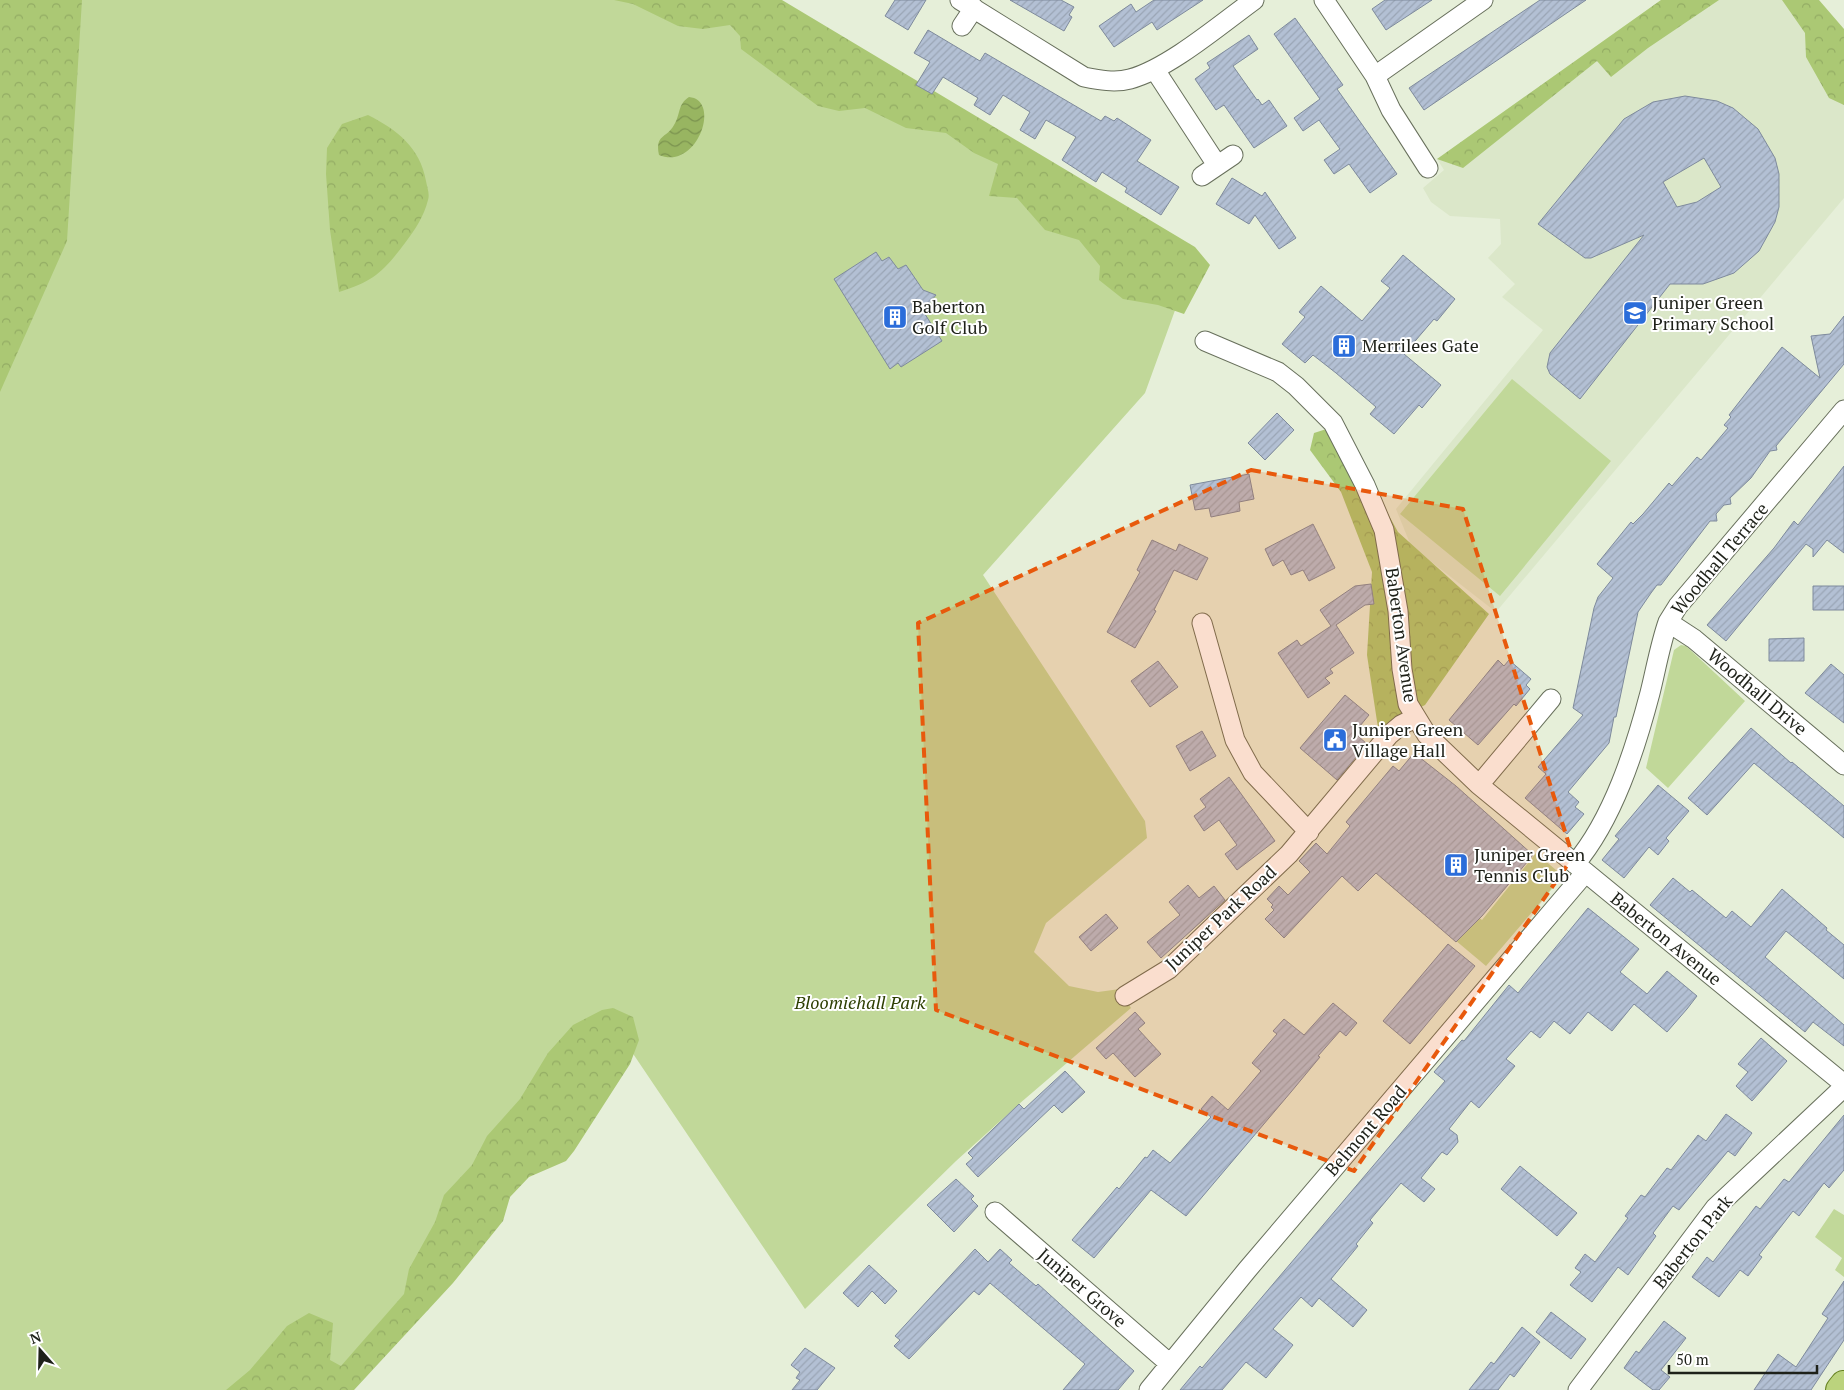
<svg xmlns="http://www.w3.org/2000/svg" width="1844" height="1390" font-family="'PT Serif',serif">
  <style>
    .built { fill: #dbe7c9 }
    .green { fill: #c1d899 }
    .forest { fill: url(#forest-crowns) }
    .water { fill: url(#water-waves) }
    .building { fill: url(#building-hatch); stroke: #7e8a9c; fill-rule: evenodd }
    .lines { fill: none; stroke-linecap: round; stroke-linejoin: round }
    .street-casing { stroke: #68705c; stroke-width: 21 }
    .primary-casing { stroke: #678222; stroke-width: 30 }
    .street { stroke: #fff; stroke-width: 19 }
    .primary { stroke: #bbd37d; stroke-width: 28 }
    .marked { fill: #e8590c; fill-opacity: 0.2; stroke: #e8590c; stroke-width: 4; stroke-dasharray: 10 6; stroke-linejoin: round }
    .labels { text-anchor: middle; stroke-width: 4; stroke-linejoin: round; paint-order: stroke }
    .poi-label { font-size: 18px; fill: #1e2119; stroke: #fff; text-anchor: start }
    .street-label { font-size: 18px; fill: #1e2119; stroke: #fff }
    .park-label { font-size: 18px; font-style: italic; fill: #2d3e00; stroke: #fff }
  </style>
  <defs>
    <pattern id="forest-crowns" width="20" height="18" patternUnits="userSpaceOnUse" patternTransform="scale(1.25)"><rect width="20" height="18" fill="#abc874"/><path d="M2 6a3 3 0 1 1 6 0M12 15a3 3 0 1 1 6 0" fill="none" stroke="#93ac64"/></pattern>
    <pattern id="water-waves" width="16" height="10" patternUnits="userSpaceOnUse" patternTransform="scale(1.25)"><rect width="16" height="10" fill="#98b561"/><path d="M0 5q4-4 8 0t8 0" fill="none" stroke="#7b934f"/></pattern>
    <pattern id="building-hatch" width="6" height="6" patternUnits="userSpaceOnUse" patternTransform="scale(1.25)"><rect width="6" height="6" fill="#b3c0d4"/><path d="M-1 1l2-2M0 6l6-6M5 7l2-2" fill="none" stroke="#9aa5b5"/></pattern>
  </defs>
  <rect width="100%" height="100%" fill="#e6efd9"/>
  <path class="built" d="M1661 0H1809L1844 48V198L1496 612 1411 546 1396 509 1543 330 1502 297 1515 284 1488 258 1501 244 1500 219 1450 216 1431 202 1423 188 1444 170 1437 159Z"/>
  <path class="green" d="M0 0H757L1194 258 1145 393 983 575 1145 821 1147 838 1046 923 1034 952 1069 986 1098 992 1120 989 1131 1008 1019 1104 956 1161 805 1309 609 1018 347 1390H0Z
    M1512 379 1611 461 1500 596 1400 514Z
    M1681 645 1686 646 1745 701 1668 788 1646 768 1674 650Z
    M1400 853 1482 920 1536 853 1563 876 1486 966 1380 877Z
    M1834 1209 1844 1215V1277L1835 1270 1842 1258 1815 1237Z"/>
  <path class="forest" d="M0 0H82L67 241 0 392Z
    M614 0H782L1195 247 1210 265 1184 314 1158 305 1123 299 1099 280 1100 266 1079 240 1045 230 1017 198 989 196 998 164 974 153 946 133 906 128 865 108 839 111 818 106 741 49 740 36 730 25 703 29 678 26 633 4Z
    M1661 0H1719L1648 48 1611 77 1597 61 1463 168 1437 159Z
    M1782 0H1819L1844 29V105L1829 98 1806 57 1805 33Z
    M368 115C397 130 420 147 426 181 427 187 430 194 428 200 424 216 415 230 405 243 383 272 374 281 339 292L330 230 326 174 327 148 342 124Z
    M1339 425 1398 532 1489 614 1425 705 1378 728 1367 655 1372 572 1341 492 1310 450 1314 433Z
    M613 1008 633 1017 639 1040 630 1064 574 1151 566 1161 529 1177 510 1197 503 1221 453 1283 354 1390H226L250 1370 287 1326 309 1313 333 1323 330 1360 341 1366 404 1294 409 1269 435 1222 444 1195 472 1165 487 1136 520 1099 548 1053 573 1025 602 1010Z"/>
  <path class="water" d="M689 97C722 100 697 171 659 155 655 134 666 139 674 125 681 114 677 105 689 97Z"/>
  <path class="building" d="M895 0H926L908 30 885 16Z
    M1010 0H1061L1074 7 1069 15 1072 17 1064 31Z
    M1154 0H1203L1157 30 1152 22 1114 47 1099 26 1131 4 1136 12Z
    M1385 0H1432L1386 30 1372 9Z
    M1540 0H1586L1424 110 1409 88Z
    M1295 18 1343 85 1337 89 1397 174 1370 193 1349 164 1334 174 1324 160 1340 149 1319 120 1303 131 1294 118 1320 99 1274 34Z
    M928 30 980 61 985 53 1101 121 1105 116 1114 121 1117 118 1151 140 1137 161 1179 187 1161 215 1125 192 1127 188 1102 172 1096 182 1062 160 1076 137 1046 120 1035 139 1020 130 1030 112 1003 95 990 115 974 105 978 98 943 77 932 94 916 85 930 62 914 53Z
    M1249 35 1258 49 1233 66 1257 100 1258 99 1262 105 1269 100 1287 126 1254 148 1224 105 1216 110 1195 79 1210 68 1207 63Z
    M1685 96 1717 101 1733 108 1758 129 1775 158 1779 174V207L1775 222 1759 251 1734 273 1703 284H1670L1580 399 1550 374 1547 367 1550 353 1644 235 1591 258H1585L1538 224 1624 119 1653 102ZM1704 158 1721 187 1697 202 1677 207 1663 182Z
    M1232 178 1262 196 1265 192 1296 238 1279 249 1255 215 1249 224 1216 204Z
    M876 252 882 261 889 257 898 269 906 265 923 290 936 295 923 311 942 341 901 367 898 363 890 369 834 279Z
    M1403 255 1455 299 1437 321 1434 319 1404 354 1441 385 1422 408 1419 405 1394 434 1370 414 1376 407 1336 373 1313 355 1305 363 1282 344 1305 317 1299 312 1321 286 1362 321 1390 288 1381 281Z
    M1844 316V364L1776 446 1777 450 1770 451 1751 478 1730 498 1731 504 1724 505 1716 514 1717 521H1710L1661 585H1657L1651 593 1638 612 1616 717H1614L1609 743 1568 792 1579 802 1575 807 1584 814 1567 834 1525 798 1546 774 1538 767 1583 715 1573 708 1594 608 1598 597 1613 578 1597 564 1631 522 1633 524 1643 514 1669 483 1672 486 1697 457 1701 460 1728 428 1724 425 1731 417 1729 415 1782 347 1820 378 1811 336 1830 334Z
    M1277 413 1294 430 1265 460 1248 443Z
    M1844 466V553L1827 540 1813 557V549L1806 544 1726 641 1707 625 1774 548 1794 521 1798 525Z
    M1249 474 1254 499 1239 502 1240 511 1211 517 1209 508 1195 510 1190 485Z
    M1313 524 1335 568 1309 581 1303 570 1291 575 1283 560 1273 566 1265 549Z
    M1152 540 1176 551 1179 544 1208 558 1197 580 1174 570 1154 610 1156 611 1135 648 1107 632 1140 572 1137 570Z
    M1371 584 1374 604 1365 605 1336 625 1354 653 1330 669 1333 673 1325 678 1330 683 1308 698 1278 653 1297 640 1301 646 1331 626 1320 610 1355 586Z
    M1813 586H1844V610H1813Z
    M1804 638V661H1769V639Z
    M1498 660 1504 666 1509 660 1531 679 1526 685 1530 689 1516 706 1514 704 1478 745 1449 720Z
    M1158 661 1178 687 1150 707 1131 681Z
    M1831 664 1844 675V723L1805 693Z
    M1345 695 1369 715 1360 726 1364 729 1358 736 1367 744 1337 780 1300 748Z
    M1751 728 1791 763 1792 762 1844 806V838L1754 763 1707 815 1688 798Z
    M1202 731 1216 756 1190 771 1176 746Z
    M1414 753 1456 786 1533 855 1482 916 1456 942 1376 873 1358 891 1342 876 1284 938 1265 919 1274 910 1271 907 1273 905 1267 899 1279 886 1288 895 1310 872 1299 861 1316 843 1327 854 1350 826 1346 822 1393 766 1399 771Z
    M1229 777 1275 841 1237 870 1225 854 1237 845 1219 820 1204 831 1194 816 1206 807 1200 799Z
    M1658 785 1689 811 1666 838 1669 841 1658 855 1649 847 1624 878 1602 860 1619 839 1615 836Z
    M1673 878 1690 892 1692 890 1726 918 1732 911 1751 927 1782 889 1827 928 1826 930 1844 945V979L1786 931 1765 957 1844 1025V1046L1813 1022 1805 1032 1650 905Z
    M1188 885 1199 898 1214 886 1225 900 1161 958 1147 942 1180 915 1169 902Z
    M1588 908 1639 949 1620 972 1647 994 1667 971 1697 996 1687 1009 1667 1032 1634 1004 1612 1031 1588 1012 1570 1034 1554 1021 1540 1038 1531 1031 1506 1059 1515 1066 1479 1108 1471 1101 1449 1129 1457 1135 1458 1142 1447 1155 1442 1152 1421 1178 1435 1189 1424 1202 1401 1183 1370 1220 1373 1223 1356 1244 1358 1246 1331 1279 1367 1310 1353 1327 1319 1298 1312 1307 1301 1297 1273 1329 1293 1345 1266 1378 1246 1362 1222 1390H1180L1200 1366 1202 1368 1445 1081 1434 1072 1462 1040 1464 1041 1509 985 1518 993Z
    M1106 914 1118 928 1091 951 1079 937Z
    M1448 944 1475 966 1410 1044 1383 1021Z
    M1333 1003 1357 1023 1346 1036 1340 1031 1318 1056 1320 1057 1291 1092 1186 1216 1151 1190 1094 1258 1072 1240 1117 1187 1119 1189 1145 1157 1147 1158 1153 1150 1170 1163 1211 1117 1201 1109 1212 1096 1228 1110 1261 1071 1252 1063 1277 1034 1273 1031 1284 1019 1304 1035Z
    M1135 1012 1145 1023 1138 1029 1161 1054 1135 1077 1113 1053 1106 1059 1096 1048Z
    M1761 1038 1787 1061 1752 1101 1736 1086 1748 1072 1738 1064Z
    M1065 1071 1085 1092 1062 1113 1054 1105 978 1177 966 1164 973 1158 968 1153 1019 1104 1024 1109Z
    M1726 1114 1752 1133 1735 1156 1728 1151 1679 1210 1673 1206 1653 1233 1656 1236 1628 1275 1618 1267 1592 1302 1570 1285 1581 1272 1575 1268 1585 1254 1595 1262 1628 1218 1625 1216 1641 1195 1645 1197 1667 1168 1671 1170 1698 1135 1706 1141Z
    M1844 1115V1170L1829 1188 1824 1183 1799 1216 1793 1211 1759 1255 1762 1257 1748 1276 1740 1270 1719 1297 1692 1277 1707 1257 1713 1262 1756 1206 1760 1209 1784 1179 1789 1182Z
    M1520 1166 1577 1213 1557 1236 1501 1189Z
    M956 1179 974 1196 971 1199 978 1206 954 1232 927 1205Z
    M975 1249 988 1262 1000 1249 1012 1260 1009 1263 1036 1286 1038 1284 1049 1294 1134 1371 1118 1390H1063L1085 1364 990 1283 979 1295 974 1291 909 1359 894 1346 900 1340 895 1336Z
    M869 1265 897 1291 885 1304 872 1291 858 1307 843 1293Z
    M1844 1281V1340L1811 1390H1754L1778 1354 1796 1367 1828 1318 1822 1314Z
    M1551 1312 1586 1339 1571 1359 1536 1332Z
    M1664 1321 1686 1338 1661 1370 1670 1377 1659 1390H1653L1624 1368 1636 1351 1639 1353Z
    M1522 1327 1540 1342 1514 1377 1510 1374 1498 1390H1469L1491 1362 1494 1364Z
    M805 1348 835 1368 817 1390H792L800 1380 796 1378 800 1372 791 1365Z"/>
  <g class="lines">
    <defs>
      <path id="street" d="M960 0 1084 77C1099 80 1115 83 1130 79 1168 69 1221 24 1254 0
        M1324 0 1375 76 1391 110 1428 168
        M962 26 974 8
        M1155 70 1217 165
        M1375 76 1483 0
        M1202 176 1233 155
        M1205 341 1278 372 1296 386 1333 423 1365 485 1384 530 1398 611 1402 669 1408 704 1427 735 1479 785 1844 1084
        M1668 622 1694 639 1844 765
        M1202 623 1235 740 1253 773 1309 832
        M1479 785 1551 699
        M1575 864C1613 819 1635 750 1650 693 1656 669 1660 645 1668 622L1678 606 1844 410
        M1125 996 1169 969 1289 854 1389 735 1401 725 1415 718
        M995 1212 1170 1364
        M1149 1390 1247 1270 1585 873
        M1578 1390 1715 1208 1844 1087"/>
      <path id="primary" d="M1840 1390 1844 1385"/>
    </defs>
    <use href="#street" class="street-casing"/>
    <use href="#primary" class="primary-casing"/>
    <use href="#street" class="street"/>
    <use href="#primary" class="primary"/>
  </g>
  <path class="marked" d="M1251 470 1463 509 1573 857 1354 1171 936 1010 918 623Z"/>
  <defs>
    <symbol id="school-square" viewBox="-11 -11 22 22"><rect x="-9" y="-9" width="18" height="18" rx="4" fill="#2b6dda" stroke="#fff"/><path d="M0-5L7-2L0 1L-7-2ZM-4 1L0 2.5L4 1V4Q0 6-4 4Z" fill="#fff"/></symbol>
    <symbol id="building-square" viewBox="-11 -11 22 22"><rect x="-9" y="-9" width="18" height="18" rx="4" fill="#2b6dda" stroke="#fff"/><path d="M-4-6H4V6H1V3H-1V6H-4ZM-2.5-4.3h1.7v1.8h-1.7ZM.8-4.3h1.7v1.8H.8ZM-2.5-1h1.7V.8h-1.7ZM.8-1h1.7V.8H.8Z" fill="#fff"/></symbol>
    <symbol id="civic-square" viewBox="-11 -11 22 22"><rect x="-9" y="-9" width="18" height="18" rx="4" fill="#2b6dda" stroke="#fff"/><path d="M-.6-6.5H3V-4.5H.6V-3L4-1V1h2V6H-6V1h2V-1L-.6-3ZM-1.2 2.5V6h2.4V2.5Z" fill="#fff"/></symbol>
  </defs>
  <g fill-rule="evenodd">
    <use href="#school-square" x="1621" y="299" width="28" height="28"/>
    <use href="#building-square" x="881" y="303" width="28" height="28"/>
    <use href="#building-square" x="1330" y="332" width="28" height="28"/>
    <use href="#civic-square" x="1321" y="726" width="28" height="28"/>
    <use href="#building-square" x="1442" y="851" width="28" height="28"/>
  </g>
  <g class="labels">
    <g class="poi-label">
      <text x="1652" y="309">Juniper Green<tspan x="1652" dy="21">Primary School</tspan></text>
      <text x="912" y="313">Baberton<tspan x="912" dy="21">Golf Club</tspan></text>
      <text x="1362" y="352">Merrilees Gate</text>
      <text x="1352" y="736">Juniper Green<tspan x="1352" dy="21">Village Hall</tspan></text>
      <text x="1474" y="861">Juniper Green<tspan x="1474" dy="21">Tennis Club</tspan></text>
    </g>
    <g class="street-label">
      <text transform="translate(1720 559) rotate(-50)" y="6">Woodhall Terrace</text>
      <text transform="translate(1401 635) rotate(82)" y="6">Baberton Avenue</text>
      <text transform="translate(1757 692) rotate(40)" y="6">Woodhall Drive</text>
      <text transform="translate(1221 918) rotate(-43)" y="6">Juniper Park Road</text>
      <text transform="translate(1666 939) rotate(39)" y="6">Baberton Avenue</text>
      <text transform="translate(1366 1131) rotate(-49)" y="6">Belmont Road</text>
      <text transform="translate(1693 1242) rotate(-51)" y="6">Baberton Park</text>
      <text transform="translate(1082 1288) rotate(41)" y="6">Juniper Grove</text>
    </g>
    <g class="park-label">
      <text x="860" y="1009">Bloomiehall Park</text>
    </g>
  </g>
  <g transform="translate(40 1350) rotate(340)" stroke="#ffffff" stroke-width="4" paint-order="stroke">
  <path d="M0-4L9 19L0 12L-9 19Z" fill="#1e2119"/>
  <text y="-8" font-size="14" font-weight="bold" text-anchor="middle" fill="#1e2119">N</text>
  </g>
  <path d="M1669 1365v8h148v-8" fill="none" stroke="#1e2119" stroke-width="2.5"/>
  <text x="1676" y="1365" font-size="15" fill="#1e2119" stroke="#ffffff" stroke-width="4" paint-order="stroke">50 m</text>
</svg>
